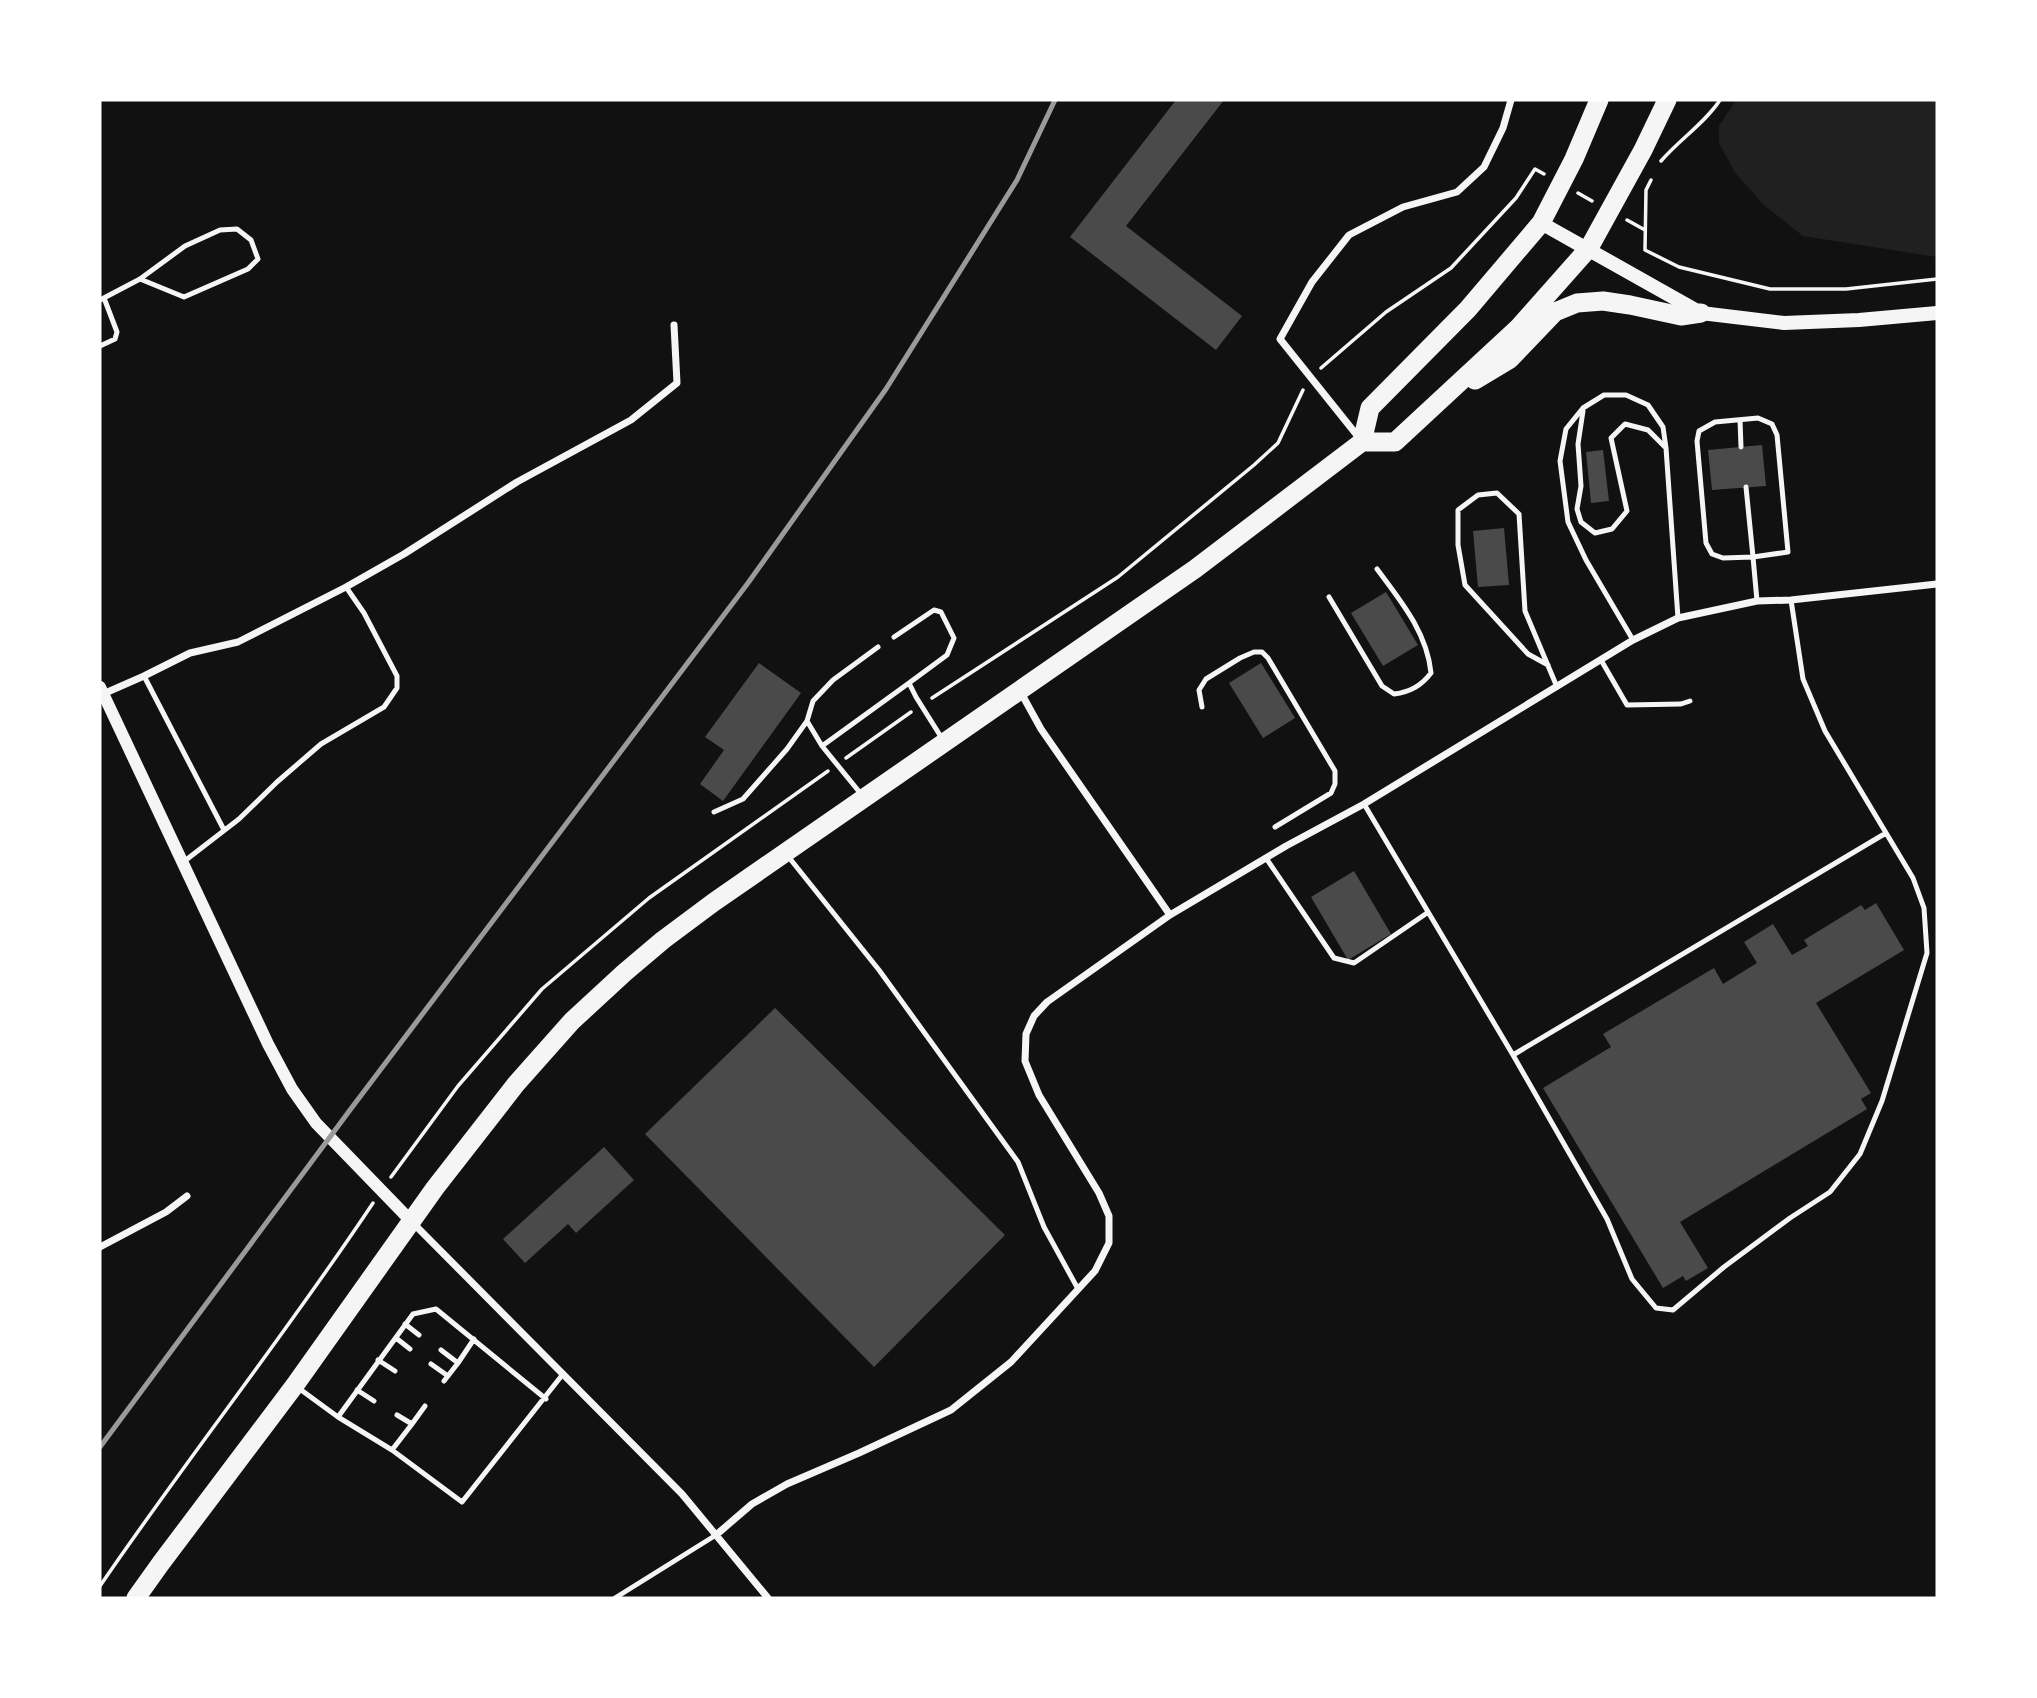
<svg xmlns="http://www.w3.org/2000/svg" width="2037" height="1698" font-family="'Zilla Slab',serif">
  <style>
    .green { fill: #202020 }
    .building { fill: #4a4a4a }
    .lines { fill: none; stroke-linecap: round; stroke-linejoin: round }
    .path { stroke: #f5f5f5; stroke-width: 3.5 }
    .service { stroke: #f5f5f5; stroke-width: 5 }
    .minor { stroke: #f5f5f5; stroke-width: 7 }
    .tertiary { stroke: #f5f5f5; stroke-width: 12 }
    .secondary { stroke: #f5f5f5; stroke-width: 14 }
    .trunk { stroke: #f5f5f5; stroke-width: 19 }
    .rail { stroke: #9a9a9a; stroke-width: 5 }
  </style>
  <rect width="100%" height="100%" fill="#111"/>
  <path class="green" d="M1736 100H1937V257L1803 236 1765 206 1736 174 1719 143V126Z"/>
  <path class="building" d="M1176 100H1224L1126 226 1242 316 1216 350 1070 237Z
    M1762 445 1766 486 1712 490 1708 450Z
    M1603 450 1609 501 1591 503 1586 452Z
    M1504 528 1509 585 1478 587 1473 531Z
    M1386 592 1418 645 1383 666 1351 613Z
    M759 663 801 693 723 801 700 784 724 750 705 737Z
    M1261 663 1295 718 1263 738 1229 683Z
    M1354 871 1391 934 1348 960 1311 897Z
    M1876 903 1904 950 1816 1003 1871 1093 1861 1099 1867 1109 1680 1222 1708 1268 1686 1281 1683 1276 1663 1288 1543 1088 1611 1047 1603 1034 1714 968 1723 984 1757 963 1744 942 1773 924 1792 955 1808 946 1804 940 1861 905 1865 910Z
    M775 1008 1005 1235 874 1367 645 1134Z
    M604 1147 634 1180 576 1233 568 1224 525 1263 503 1239Z"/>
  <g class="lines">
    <path class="path" d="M1661 161C1680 139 1705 123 1720 100
      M1651 180 1646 190 1645 250 1679 267 1770 289H1846L1937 279
      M1578 193 1592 201
      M1627 220 1645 230
      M1321 368 1386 312 1451 268 1516 198 1535 169 1544 174
      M932 698 1118 577 1254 465 1278 443 1303 390
      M846 758 911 712
      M391 1177 458 1086 542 989 649 898 828 771
      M100 1586C188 1457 286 1334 373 1203"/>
    <path class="service" d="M100 300 140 279 185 246 220 230 237 229 251 240 258 259 248 269 184 297 140 279
      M100 346 115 339 117 332 104 298
      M1583 411 1578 444 1581 486 1577 509 1581 522 1595 533 1612 529 1627 511 1611 438 1625 424 1648 430 1665 447
      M1740 420 1741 447
      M1746 487 1753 557 1723 558 1712 554 1706 543 1697 441 1699 431 1715 422 1758 418 1772 424 1777 435 1788 552 1753 557 1757 601
      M1329 597 1382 686 1394 694C1410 692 1421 686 1431 673 1427 632 1400 600 1377 569
      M894 637 934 610 941 612 954 638 947 655 909 683 916 697 943 740
      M1633 640 1586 560 1568 522 1560 461 1566 429 1583 408 1604 395H1626L1648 405 1663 427 1666 448 1678 618
      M1601 660 1627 705 1681 704 1690 701
      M1548 665 1528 654 1465 585 1458 545V510L1478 495 1497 493 1519 514 1525 611 1557 687
      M144 676 224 830
      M1202 707 1199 690 1206 679 1240 658 1254 652H1262L1268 658 1335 771V784L1331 793 1275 827
      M822 746 909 683
      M861 794 822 746 807 721 813 701 833 680 878 647
      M1364 804 1513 1055 1607 1219 1632 1279 1656 1308 1673 1310 1724 1267 1790 1218 1830 1192 1860 1154 1882 1101 1927 953 1924 908 1913 878 1825 731 1803 679 1791 600
      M714 812 743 799 787 749 807 721
      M787 855 879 970 1018 1162 1044 1227 1078 1289
      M1266 858 1334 958 1354 963 1427 913
      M182 863 239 819 277 782 321 744 384 707 397 688V676L364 613 346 587
      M1513 1055 1886 833
      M405 1324 419 1335
      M396 1338 410 1349
      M441 1350 458 1363 444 1381
      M378 1360 395 1371
      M458 1363 474 1339
      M431 1364 448 1376
      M297 1387 338 1417 392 1450 462 1502 563 1374
      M357 1390 374 1401
      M397 1415 412 1424 425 1406
      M338 1417 413 1314 436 1309 546 1399
      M392 1450 412 1424
      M615 1598 716 1535"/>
    <path class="minor" d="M1360 439 1280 339 1312 282 1349 235 1403 207 1457 192 1484 167 1503 128 1511 100
      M1020 691 1041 729 1170 915
      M103 694 144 676 190 653 238 642 346 587 404 554 517 482 631 420 677 383 674 325
      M413 1223 682 1494 768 1598
      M100 1247 166 1212 187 1196
      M716 1535 752 1504 787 1484 859 1453 951 1410 1011 1362 1095 1271 1109 1243V1216L1099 1193 1039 1095 1025 1061 1026 1034 1034 1016 1047 1002 1170 915 1286 846 1364 804 1633 640 1678 618 1757 601 1791 600 1937 584"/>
    <path class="tertiary" d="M100 687 268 1044 292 1089 316 1123 411 1221"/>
    <path class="secondary" d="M1541 223 1701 313 1784 323 1859 320 1937 313"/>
    <path class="trunk" d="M1475 380 1510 359 1555 312 1577 303 1603 301 1630 305 1681 316 1701 313
      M1362 442 1370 408 1468 309 1541 223 1574 159 1599 100
      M136 1598 161 1563 295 1385 435 1188 516 1084 572 1021 624 973 663 940 714 902 1195 569 1362 442H1395L1518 328 1589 248 1643 150 1667 100"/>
    <path class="rail" d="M100 1447 350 1110 748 583 886 389 1017 180 1055 100"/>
  </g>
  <rect width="2037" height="1698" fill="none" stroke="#ffffff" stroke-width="203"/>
</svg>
